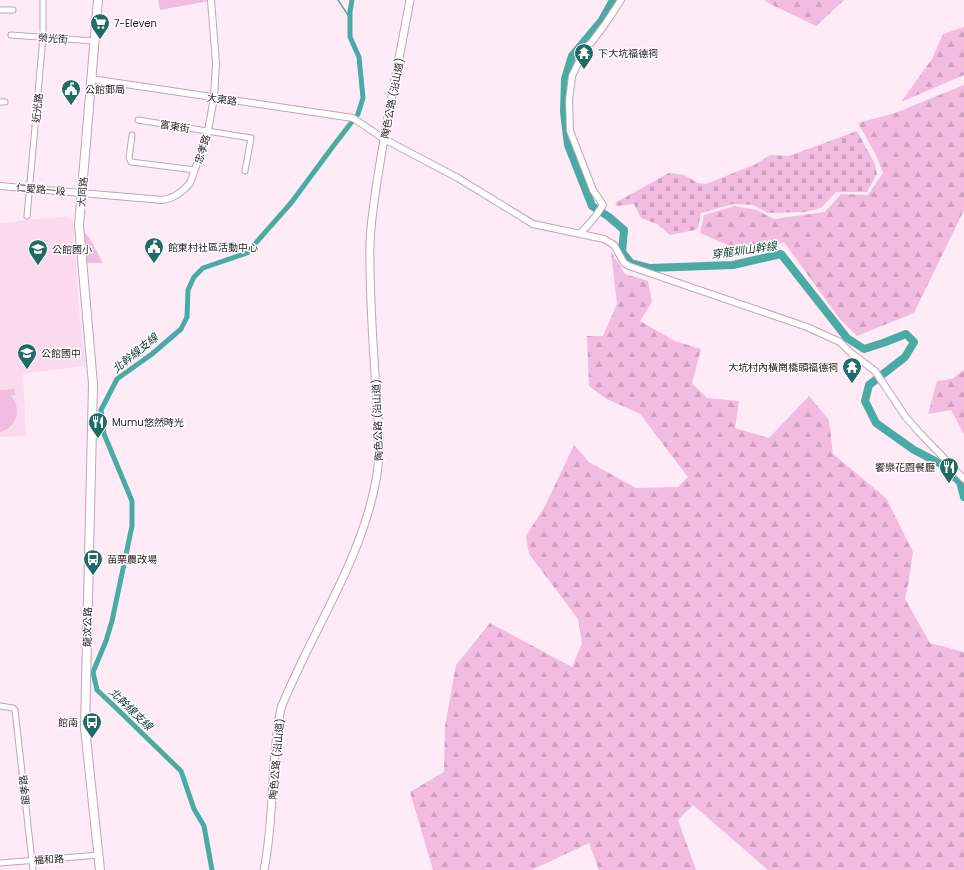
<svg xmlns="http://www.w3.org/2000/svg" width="964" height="870" font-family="Poppins,'Noto Sans TC',sans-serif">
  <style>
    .built { fill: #fbdaef }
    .forest { fill: url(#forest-firs) }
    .cemetery { fill: url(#cemetery-stones) }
    .green { fill: #f2bbe0 }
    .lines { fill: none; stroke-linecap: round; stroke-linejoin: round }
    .stream { stroke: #49aba3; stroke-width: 1.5 }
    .canal { stroke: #49aba3; stroke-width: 5 }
    .river { stroke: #49aba3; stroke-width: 8 }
    .minor-casing { stroke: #c2a3b8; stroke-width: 7 }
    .tertiary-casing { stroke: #c2a3b8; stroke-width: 8 }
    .secondary-casing { stroke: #c2a3b8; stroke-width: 9 }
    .primary-casing { stroke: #c2a3b8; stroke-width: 10 }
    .minor { stroke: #fff; stroke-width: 5 }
    .tertiary { stroke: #fff; stroke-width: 6 }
    .secondary { stroke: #fff; stroke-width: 7 }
    .primary { stroke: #fff; stroke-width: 8 }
    .labels { text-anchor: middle; stroke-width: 3; stroke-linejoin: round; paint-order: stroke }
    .poi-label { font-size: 10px; fill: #2c2028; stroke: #fff; text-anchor: start }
    .street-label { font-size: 10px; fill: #2c2028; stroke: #fff }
    .water-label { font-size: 11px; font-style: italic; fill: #0e3c39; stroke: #fff }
  </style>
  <defs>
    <pattern id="forest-firs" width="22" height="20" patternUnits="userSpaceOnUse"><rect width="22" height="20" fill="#f2bbe0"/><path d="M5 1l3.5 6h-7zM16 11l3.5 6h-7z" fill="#d0a0c0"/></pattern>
    <pattern id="cemetery-stones" width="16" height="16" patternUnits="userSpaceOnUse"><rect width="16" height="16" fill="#f2bbe0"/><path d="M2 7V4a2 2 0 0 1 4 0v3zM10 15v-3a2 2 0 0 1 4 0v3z" fill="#d0a0c0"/></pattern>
  </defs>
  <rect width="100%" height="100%" fill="#ffebf8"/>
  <path class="built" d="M66 216 73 221 79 310 86 366 23 374 26 436 0 437V223Z"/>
  <path class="forest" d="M765 0H844L816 26 766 2Z
    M964 27V75L901 102 932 59 943 34Z
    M964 85V210L914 313 857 336 839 318 784 242 748 254 700 233 704 215 735 206 757 210 774 219 825 212 841 194 868 195 883 173 876 155 858 123 895 113Z
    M611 252 625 274 648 281 652 302 640 321 675 341 701 349 692 383 707 398 739 401 735 428 769 438 809 396 829 420 833 454 886 498 913 552 909 580 905 599 930 643 964 652V870H768L693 805 678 820 696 870H599L589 843 532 870H433L410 792 444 772 445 726 456 665 490 623 572 667 582 643 578 619 529 554 526 536 545 506 574 445 589 462 636 488 678 487 688 477 640 414 605 398 589 386 587 336H603L617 304Z
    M964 370V434L951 410 928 414 937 381 952 379Z"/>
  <path class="cemetery" d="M857 131 875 164 877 174 867 192H836L821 208 804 212 768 213 753 205 733 204 701 213 698 228 695 230 670 235 657 224 641 218 634 204 617 206 615 203 669 173 684 175 698 183 706 184 756 164 770 155 789 156Z"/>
  <path class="green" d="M158 0H208L209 1 160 10Z
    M83 231 89 237 103 263H84Z
    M14 389 15 395H10C23 408 17 428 0 432V390Z"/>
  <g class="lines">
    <path class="stream" d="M338 0 350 18"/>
    <path class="canal" d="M212 870 204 826 194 809 181 771 114 706 97 690 93 672 106 641 112 621 132 526V501L104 434 101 410 117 379 152 354 181 329 187 317 188 290 194 277 203 268 247 253 291 203 334 145 358 114 363 98 359 57 350 37V12L352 0"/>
    <path class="river" d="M613 0 602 20 572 56 565 79 564 112 568 145 592 206 609 217 624 230 622 252 631 263 650 268 733 265 781 254 847 338 864 349 883 343 906 334 914 342 905 357 869 385 865 401 876 423 914 450 941 464 960 482 964 497"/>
    <defs>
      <path id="minor" d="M0 10H13
        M11 35 94 41
        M0 102H5
        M138 120 251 138 245 171
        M132 135 129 158 131 162 195 170
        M27 216 43 37V0
        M0 706 13 708 15 710 33 870
        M0 863 99 855"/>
      <path id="tertiary" d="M91 79 353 118 384 139 458 178 533 224 604 239 614 245 624 263 629 266 807 327 840 342 851 353 875 371 905 416 918 431 964 479
        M0 186 162 200C175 198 182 192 190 183L207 136 214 98 216 63 211 0
        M580 234 595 217 603 205 593 190 570 131 569 100 572 76 586 47 591 43 606 23 621 0"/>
      <path id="secondary" d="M264 870C275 816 270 762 281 708 311 633 359 565 375 485 382 454 378 421 376 390 373 341 369 292 370 243 371 216 376 189 380 163 389 108 400 54 410 0"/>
      <path id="primary" d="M98 0 79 225 93 384 85 728 100 870"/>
    </defs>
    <use href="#minor" class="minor-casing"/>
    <use href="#tertiary" class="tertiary-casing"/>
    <use href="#secondary" class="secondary-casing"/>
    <use href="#primary" class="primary-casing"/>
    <use href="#minor" class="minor"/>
    <use href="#tertiary" class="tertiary"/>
    <use href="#secondary" class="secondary"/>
    <use href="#primary" class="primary"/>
  </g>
  <defs>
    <symbol id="supermarket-pin" viewBox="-11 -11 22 30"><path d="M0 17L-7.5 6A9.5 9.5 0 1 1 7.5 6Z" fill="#216b66" stroke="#fff"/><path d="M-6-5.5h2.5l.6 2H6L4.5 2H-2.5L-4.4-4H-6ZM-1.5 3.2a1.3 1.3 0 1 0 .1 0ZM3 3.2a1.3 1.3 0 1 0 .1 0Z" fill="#fff"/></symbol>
    <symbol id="temple-pin" viewBox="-11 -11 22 30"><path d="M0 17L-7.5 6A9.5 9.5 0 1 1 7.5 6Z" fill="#216b66" stroke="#fff"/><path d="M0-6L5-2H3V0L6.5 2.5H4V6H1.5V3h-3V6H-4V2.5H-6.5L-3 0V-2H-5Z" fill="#fff"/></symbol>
    <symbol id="civic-pin" viewBox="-11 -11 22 30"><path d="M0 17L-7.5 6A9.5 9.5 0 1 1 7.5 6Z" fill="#216b66" stroke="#fff"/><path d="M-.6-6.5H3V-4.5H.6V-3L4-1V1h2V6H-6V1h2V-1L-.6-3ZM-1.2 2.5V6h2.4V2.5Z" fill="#fff"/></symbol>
    <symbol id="school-pin" viewBox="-11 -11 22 30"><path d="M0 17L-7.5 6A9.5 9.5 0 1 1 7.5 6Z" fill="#216b66" stroke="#fff"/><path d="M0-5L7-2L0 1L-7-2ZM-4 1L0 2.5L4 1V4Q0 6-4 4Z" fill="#fff"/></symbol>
    <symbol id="restaurant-pin" viewBox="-11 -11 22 30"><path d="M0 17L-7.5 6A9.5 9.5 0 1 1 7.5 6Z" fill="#216b66" stroke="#fff"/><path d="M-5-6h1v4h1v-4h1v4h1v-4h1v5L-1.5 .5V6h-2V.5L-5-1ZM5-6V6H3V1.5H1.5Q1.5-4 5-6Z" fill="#fff"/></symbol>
    <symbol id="bus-pin" viewBox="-11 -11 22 30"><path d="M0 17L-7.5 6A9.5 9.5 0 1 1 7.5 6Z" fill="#216b66" stroke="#fff"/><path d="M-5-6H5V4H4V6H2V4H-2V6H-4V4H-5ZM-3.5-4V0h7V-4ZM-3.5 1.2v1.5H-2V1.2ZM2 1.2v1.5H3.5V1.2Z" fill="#fff"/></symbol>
  </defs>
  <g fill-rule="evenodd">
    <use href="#supermarket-pin" x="89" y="12" width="22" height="30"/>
    <use href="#temple-pin" x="573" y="42" width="22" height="30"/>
    <use href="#civic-pin" x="60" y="78" width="22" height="30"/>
    <use href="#civic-pin" x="143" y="236" width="22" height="30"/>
    <use href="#school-pin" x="27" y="238" width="22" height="30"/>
    <use href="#school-pin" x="16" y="342" width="22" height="30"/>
    <use href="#temple-pin" x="841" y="356" width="22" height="30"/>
    <use href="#restaurant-pin" x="87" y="411" width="22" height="30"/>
    <use href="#restaurant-pin" x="938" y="456" width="22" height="30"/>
    <use href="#bus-pin" x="82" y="548" width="22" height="30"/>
    <use href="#bus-pin" x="81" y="711" width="22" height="30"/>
  </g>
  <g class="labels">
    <g class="poi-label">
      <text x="114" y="27">7-Eleven</text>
      <text x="598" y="57">下大坑福德祠</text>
      <text x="85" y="93">公館郵局</text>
      <text x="168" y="251">館東村社區活動中心</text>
      <text x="52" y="253">公館國小</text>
      <text x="41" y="357">公館國中</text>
      <text x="838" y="371" text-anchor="end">大坑村內橫崗橋頭福德祠</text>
      <text x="112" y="426">Mumu悠然時光</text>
      <text x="935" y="471" text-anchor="end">饗樂花園餐廳</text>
      <text x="107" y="563">苗栗農改場</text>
      <text x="78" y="726" text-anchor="end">館南</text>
    </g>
    <g class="street-label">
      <text transform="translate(53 38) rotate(4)" y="4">榮光街</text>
      <text transform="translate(392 98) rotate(-79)" y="4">陶色公路 (沿山道)</text>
      <text transform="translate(222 99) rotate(8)" y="4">大東路</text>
      <text transform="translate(37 108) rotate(-84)" y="4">近光路</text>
      <text transform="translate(175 126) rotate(9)" y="4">富東街</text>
      <text transform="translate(202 149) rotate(-72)" y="4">忠孝路</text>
      <text transform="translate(41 189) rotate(5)" y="4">仁愛路一段</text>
      <text transform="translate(82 192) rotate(-85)" y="4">大同路</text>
      <text transform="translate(377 420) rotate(-92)" y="4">陶色公路 (沿山道)</text>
      <text transform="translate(87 627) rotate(-89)" y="4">龍汶公路</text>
      <text transform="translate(276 759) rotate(-85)" y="4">陶色公路 (沿山道)</text>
      <text transform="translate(24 790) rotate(-96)" y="4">館孝路</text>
      <text transform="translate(49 859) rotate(-4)" y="4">福和路</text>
    </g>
    <g class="water-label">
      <text transform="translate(744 250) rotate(-8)" y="4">穿龍圳山幹線</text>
      <text transform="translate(135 353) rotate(-39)" y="4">北幹線支線</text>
      <text transform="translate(131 709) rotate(44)" y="4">北幹線支線</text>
    </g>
  </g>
</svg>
